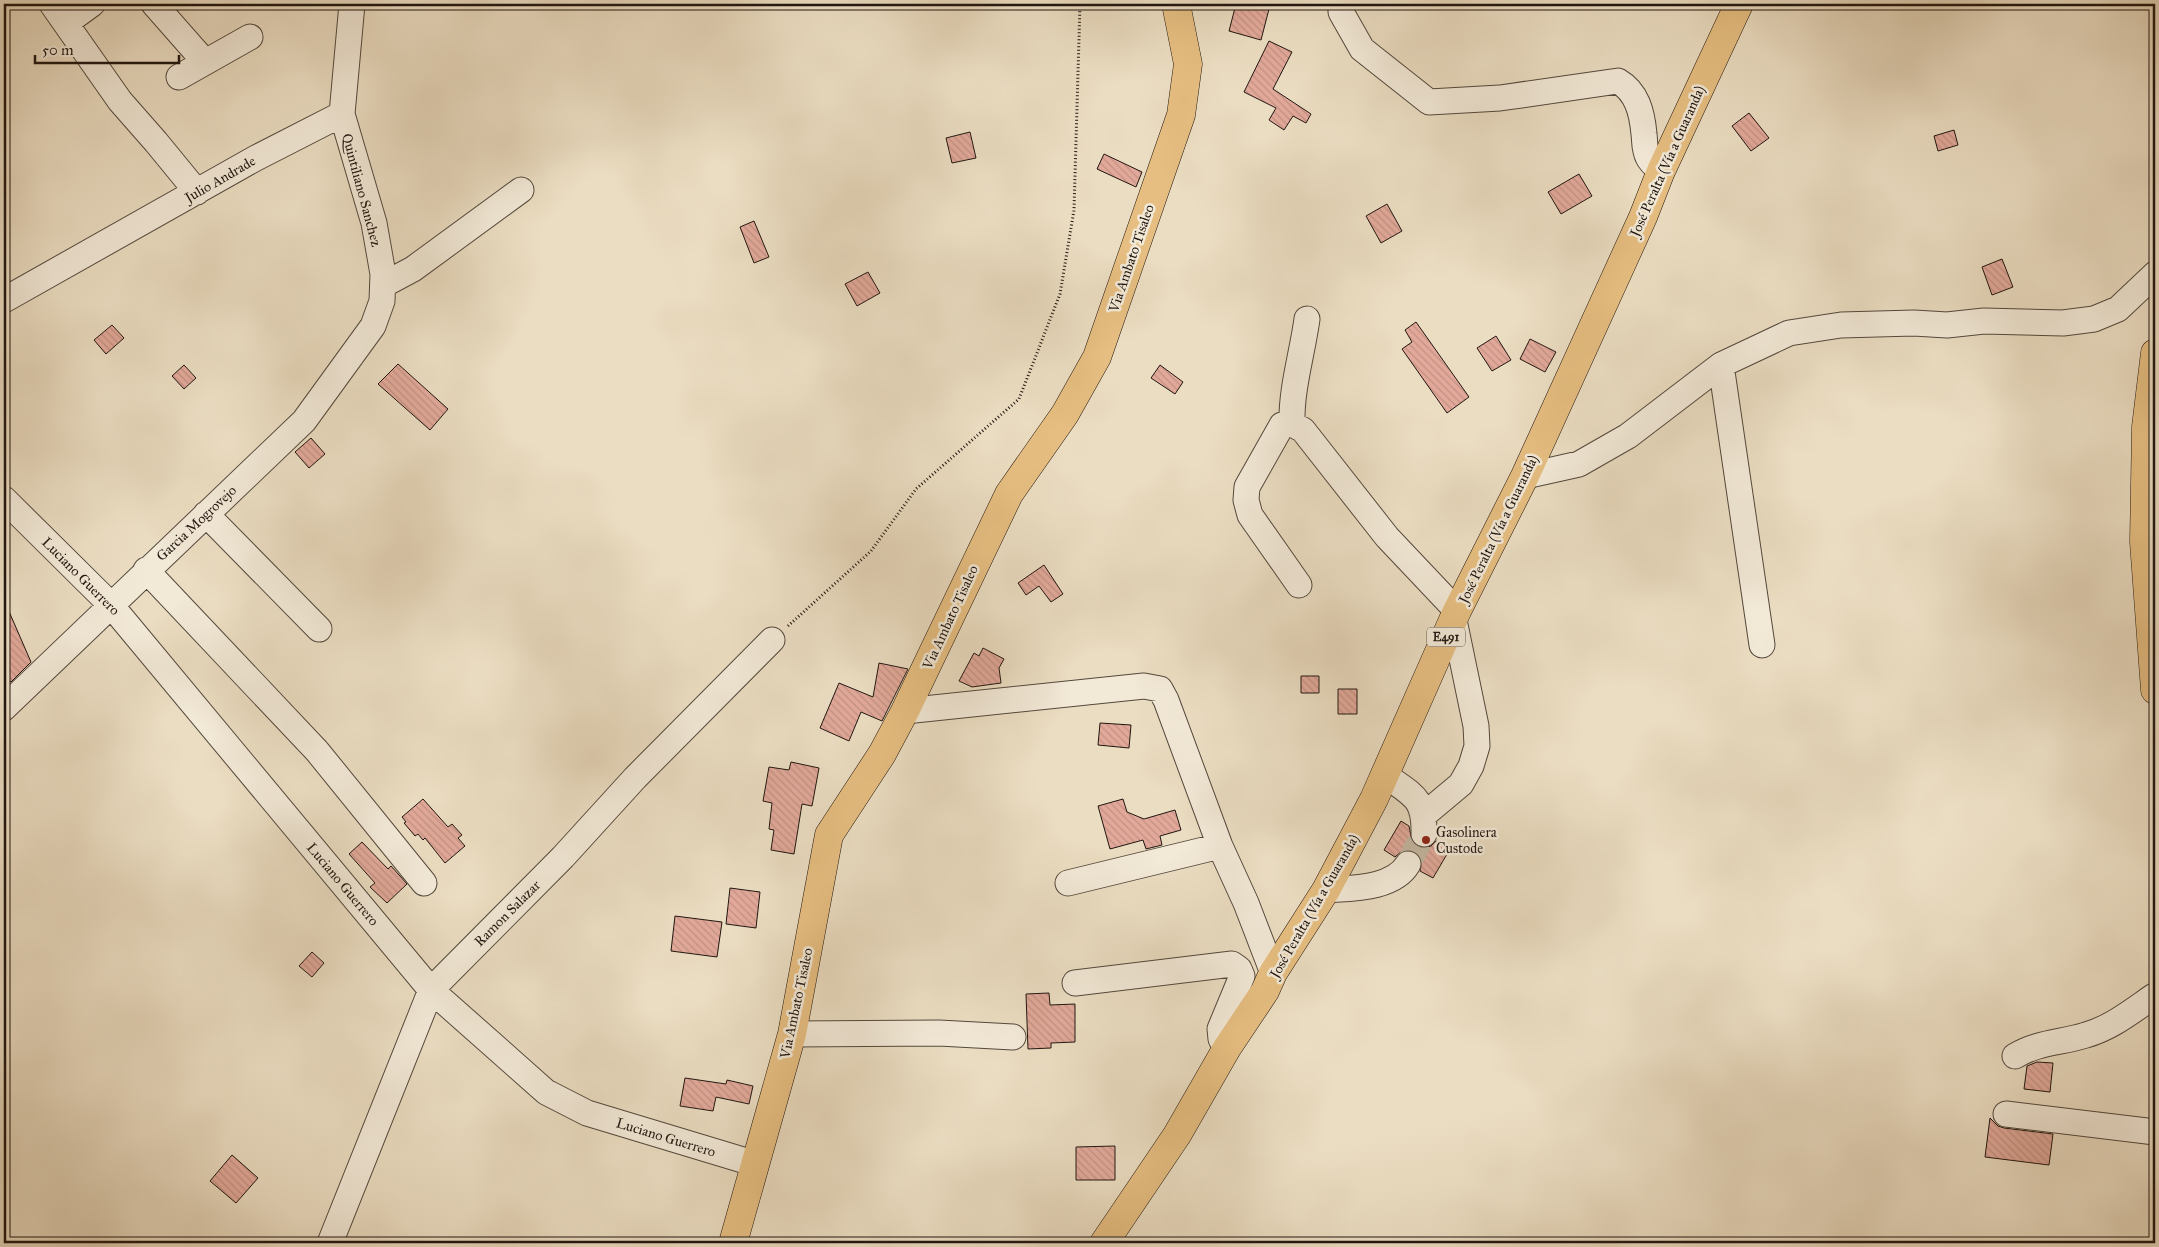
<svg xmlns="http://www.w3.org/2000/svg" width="2159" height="1247" font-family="'IM FELL Great Primer',serif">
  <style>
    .building { fill: url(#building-back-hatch); stroke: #201610 }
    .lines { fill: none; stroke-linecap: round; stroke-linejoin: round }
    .minor-tunnel { stroke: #c2b59e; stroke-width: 25; stroke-dasharray: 25 12; stroke-linecap: butt }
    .minor-casing { stroke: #53483c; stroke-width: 27 }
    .major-casing { stroke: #201610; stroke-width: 29 }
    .highway-casing { stroke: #201610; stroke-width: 29 }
    .path { stroke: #201610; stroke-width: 3; stroke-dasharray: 1 2.5; stroke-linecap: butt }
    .minor { stroke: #f2e9d7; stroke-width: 25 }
    .major { stroke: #e6be81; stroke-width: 28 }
    .highway { stroke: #e6be81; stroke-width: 28 }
    .poi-dot { fill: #8f2418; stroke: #f2e9d7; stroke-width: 2 }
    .labels { text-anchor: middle; stroke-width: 5; stroke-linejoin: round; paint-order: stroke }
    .shield { fill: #f2e9d7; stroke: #5f554c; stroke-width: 1 }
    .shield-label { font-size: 12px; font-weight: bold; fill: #201610 }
    .street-label { font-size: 14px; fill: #201610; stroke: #f2e9d7 }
    .poi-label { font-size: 14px; fill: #201610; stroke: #f2e9d7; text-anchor: start }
  </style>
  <defs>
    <pattern id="building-back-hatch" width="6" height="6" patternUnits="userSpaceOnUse" patternTransform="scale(1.25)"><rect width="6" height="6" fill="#e2a99a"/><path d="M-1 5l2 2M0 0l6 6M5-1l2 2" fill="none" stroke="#c29184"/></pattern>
  </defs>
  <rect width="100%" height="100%" fill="#ebddc2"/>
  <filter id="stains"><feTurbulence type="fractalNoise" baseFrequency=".004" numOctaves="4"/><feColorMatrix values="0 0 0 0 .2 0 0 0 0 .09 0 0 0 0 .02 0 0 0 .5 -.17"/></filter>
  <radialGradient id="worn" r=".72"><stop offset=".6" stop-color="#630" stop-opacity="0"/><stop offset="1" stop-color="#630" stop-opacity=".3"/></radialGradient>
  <path class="building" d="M1236 4H1252L1269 9 1261 40 1229 31Z
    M1269 41 1292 52 1273 89 1311 114 1306 123 1293 116 1284 130 1269 120 1276 108 1244 92Z
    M1749 113 1769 138 1751 151 1732 126Z
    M1954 130 1958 145 1938 151 1934 136Z
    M970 132 976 158 952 163 946 138Z
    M1104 154 1142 172 1136 187 1097 169Z
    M1579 174 1592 196 1561 214 1548 192Z
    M1387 204 1402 231 1381 243 1366 216Z
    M754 221 769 257 754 263 740 227Z
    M2002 259 2013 287 1992 295 1982 267Z
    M868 272 880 293 857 306 845 284Z
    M1416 322 1469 397 1447 413 1402 349 1412 342 1405 330Z
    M112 325 124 338 106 354 94 340Z
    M1496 336 1511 360 1492 371 1477 348Z
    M1530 339 1556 352 1545 372 1520 359Z
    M398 364 448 409 430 430 378 384Z
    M184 365 196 378 184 389 172 376Z
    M1160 365 1183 382 1175 394 1151 378Z
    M311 438 325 454 309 468 295 452Z
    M1044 565 1063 594 1051 602 1039 586 1026 595 1018 583Z
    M4 600 31 662 11 682 4 676Z
    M983 648 1004 659 999 668 1001 683 972 687 959 681 974 653 979 656Z
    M879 663 908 669 882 721 861 712 849 741 820 728 839 683 873 697Z
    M1301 676H1319V693H1301Z
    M1338 689H1357V714H1338Z
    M1100 723 1131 725 1129 748 1098 745Z
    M791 762 819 768 812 806 802 804 794 854 771 850 774 830 769 829 772 803 763 801 769 767 789 770Z
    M423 799 448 827 452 824 462 835 458 838 465 846 445 863 425 838 423 840 418 834 415 836 404 823 406 822 402 817Z
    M1123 799 1127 812 1144 819 1175 810 1181 830 1160 836 1162 845 1146 849 1143 840 1110 849 1098 806Z
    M1401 821 1409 826 1412 841 1417 846 1425 848 1431 846 1436 841 1450 849 1433 878 1420 871 1422 859 1417 853 1410 850H1403L1395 857 1384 850Z
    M362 842 388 869 391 866 407 884 387 903 370 887 375 883 349 854Z
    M730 888 760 892 756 928 726 924Z
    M675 916 722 922 717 957 671 951Z
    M312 952 324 963 312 977 299 966Z
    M1049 993 1050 1005 1075 1004V1042L1051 1043V1048L1028 1049 1026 994Z
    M2037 1062 2053 1063 2050 1092 2024 1089 2027 1066Z
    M685 1078 726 1084 727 1080 753 1086 749 1104 716 1097 713 1111 680 1106Z
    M1990 1118 1998 1126 2004 1128 2053 1134 2049 1165 1985 1157Z
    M1115 1146V1180H1076V1147Z
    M232 1155 258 1178 236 1203 210 1181Z"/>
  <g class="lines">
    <path class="minor-tunnel" d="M1408 864 1424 834"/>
    <defs>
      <path id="minor" d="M52 4 120 101 156 142 197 192
        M154 4 205 62
        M1341 4V12L1362 49 1429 102 1500 98 1618 81C1637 92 1642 112 1644 134 1645 142 1644 149 1648 157 1650 162 1656 167 1661 171
        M66 23 92 4
        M179 77 250 37
        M383 285 413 269 521 190
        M4 300 256 158 342 114
        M1721 365 1762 645
        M1292 424C1291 389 1302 355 1307 319
        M1525 476 1579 464 1628 436 1721 365 1789 333 1841 325 1914 323 1947 325 1984 321 2063 323 2094 319 2118 309 2155 274
        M4 499 110 604 431 990 546 1092 587 1113 756 1164
        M206 514 319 629
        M146 570 317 751 424 883
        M1299 585 1250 515 1246 500 1247 487 1282 425 1292 424 1303 430 1387 537 1457 611
        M4 708 304 421 373 326 382 301 383 274 374 223 342 114 352 4
        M905 711 1144 686 1160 689 1166 700 1220 846 1246 903 1273 973
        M1385 775C1412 795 1425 797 1424 834
        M1424 815 1461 784 1471 766 1477 746 1476 726 1454 620
        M1068 883 1220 846
        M1326 890C1352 888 1393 889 1408 864
        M1075 983 1232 964 1239 969 1242 976 1220 1029 1221 1039 1227 1048
        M792 1034 939 1033 1013 1037
        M2015 1056C2038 1042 2061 1043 2086 1035 2111 1028 2132 1011 2154 996
        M2006 1114 2155 1132
        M330 1243 431 990 563 857 635 778 772 640"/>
      <path id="major" d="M733 1243 792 1034 829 835 882 754 905 711 1009 494 1065 414 1097 357 1181 115 1188 64 1176 4"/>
      <path id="highway" d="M2155 353 2146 427 2144 542 2155 690
        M1104 1243 1177 1135 1227 1048 1265 991 1273 973 1326 890 1374 799 1457 611 1525 476 1643 217 1661 171 1739 4"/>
    </defs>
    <use href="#minor" class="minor-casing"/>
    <use href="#major" class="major-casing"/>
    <use href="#highway" class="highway-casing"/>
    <path class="path" d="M788 626 871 551 916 489 1019 399 1060 294 1074 210 1080 4"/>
    <use href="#minor" class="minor"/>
    <use href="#major" class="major"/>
    <use href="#highway" class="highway"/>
  </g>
  <circle class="poi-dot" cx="1426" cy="840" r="5"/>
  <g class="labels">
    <rect class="shield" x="1427" y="627.5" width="38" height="19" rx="4"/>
    <g class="shield-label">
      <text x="1446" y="641">E491</text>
    </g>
    <g class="street-label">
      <text transform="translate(1667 161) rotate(-66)" y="5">José Peralta (Vía a Guaranda)</text>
      <text transform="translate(220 179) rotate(-30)" y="5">Julio Andrade</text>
      <text transform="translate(362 190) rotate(75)" y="5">Quintiliano Sanchez</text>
      <text transform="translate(1131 258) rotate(-71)" y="5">Via Ambato Tisaleo</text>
      <text transform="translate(196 523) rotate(-43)" y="5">Garcia Mogrovejo</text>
      <text transform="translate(1498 529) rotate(-64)" y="5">José Peralta (Vía a Guaranda)</text>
      <text transform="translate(81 576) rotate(45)" y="5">Luciano Guerrero</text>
      <text transform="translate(950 617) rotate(-65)" y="5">Via Ambato Tisaleo</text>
      <text transform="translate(343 884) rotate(50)" y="5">Luciano Guerrero</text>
      <text transform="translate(1314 906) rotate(-60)" y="5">José Peralta (Vía a Guaranda)</text>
      <text transform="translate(507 913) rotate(-45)" y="5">Ramon Salazar</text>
      <text transform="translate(796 1003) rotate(-78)" y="5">Via Ambato Tisaleo</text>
      <text transform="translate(666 1137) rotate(17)" y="5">Luciano Guerrero</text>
    </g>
    <g class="poi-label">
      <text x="1436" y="837">Gasolinera<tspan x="1436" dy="16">Custode</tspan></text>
    </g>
  </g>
  <rect width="2159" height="1247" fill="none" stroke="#ebddc2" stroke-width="20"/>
  <rect x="5" y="5" width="2149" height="1237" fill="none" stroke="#201610" stroke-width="2.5"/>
  <rect x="10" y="10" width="2139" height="1227" fill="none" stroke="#201610"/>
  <path d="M35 55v8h144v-8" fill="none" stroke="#201610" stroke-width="2.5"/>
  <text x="42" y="55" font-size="15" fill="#201610" stroke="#f2e9d7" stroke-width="4" paint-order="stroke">50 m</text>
  <rect width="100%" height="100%" filter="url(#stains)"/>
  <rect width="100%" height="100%" fill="url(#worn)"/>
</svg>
